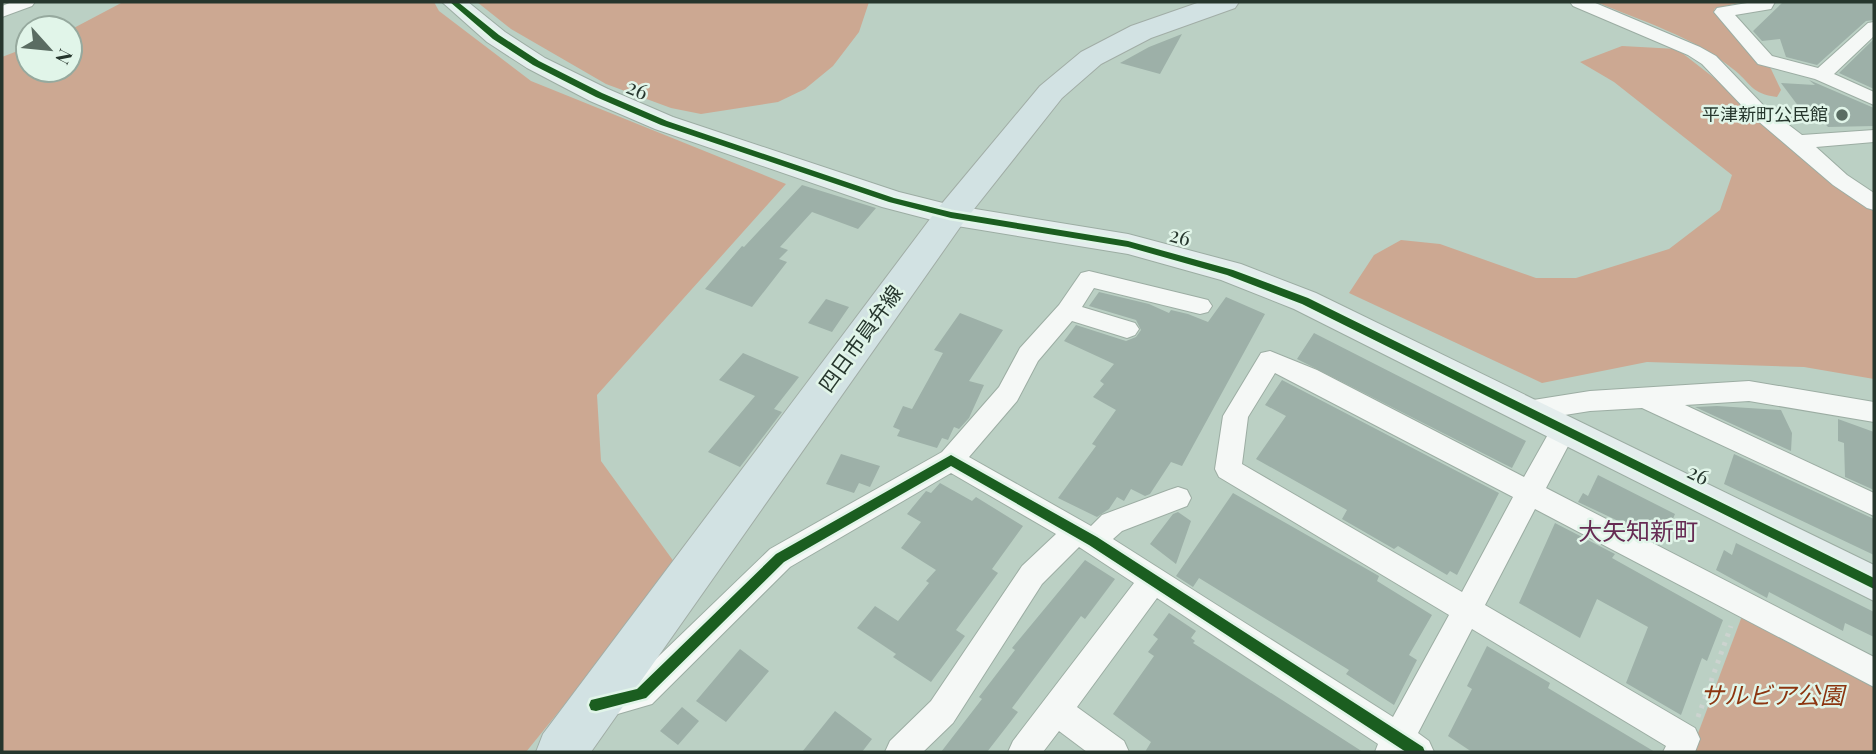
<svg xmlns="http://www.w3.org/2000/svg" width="1876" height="754" font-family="'Playfair Display','Noto Sans JP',serif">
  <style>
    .green { fill: #cca892 }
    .building { fill: #9db0a8 }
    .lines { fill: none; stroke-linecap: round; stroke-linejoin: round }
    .street-casing { stroke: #9cada3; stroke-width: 2 }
    .secondary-casing { stroke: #9cada3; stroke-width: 2 }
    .primary-casing { stroke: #a1ada6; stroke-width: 2 }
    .path { stroke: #ccd3cf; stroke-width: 5; stroke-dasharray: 3.5 6; stroke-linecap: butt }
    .street { fill: #f5f8f6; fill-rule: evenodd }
    .secondary { fill: #e4eded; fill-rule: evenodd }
    .primary { fill: #d2e2e3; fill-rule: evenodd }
    .cycleway-casing { stroke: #e1f5e9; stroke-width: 5 }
    .cycleway { fill: #1b5e20; fill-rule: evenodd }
    .poi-dot { fill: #5a6c62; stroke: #e1f5e9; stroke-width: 2.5 }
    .labels { text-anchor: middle; stroke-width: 5; stroke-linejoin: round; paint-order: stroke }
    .far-poi-label { font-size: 18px; fill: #26362d; stroke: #e1f5e9; text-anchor: end }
    .street-label { font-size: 21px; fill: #26362d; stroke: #e1f5e9 }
    .quarter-label { font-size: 24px; fill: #662b53; stroke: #e1f5e9 }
    .near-park-label { font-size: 24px; font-style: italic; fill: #8c3510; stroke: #e1f5e9 }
  </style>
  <rect width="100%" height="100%" fill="#bbd0c4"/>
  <path class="green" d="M123 2H434L439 11 531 81 786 184 597 395 601 461 677 566 526 752H2V57L28 47V70H70V30Z
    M477 2H869L859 32 833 66 805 89 778 102 701 114 671 108 606 84 511 29Z
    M1596 2H1742L1714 9 1771 69 1781 90 1777 97C1751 94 1751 83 1733 69 1694 37 1642 21 1596 2Z
    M1622 46 1677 49 1862 193 1874 200V379L1804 367 1647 362 1542 383 1349 293 1374 255 1401 240 1440 244 1536 278H1576L1669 249 1720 210 1732 175 1614 82 1580 62Z
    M1742 616 1874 686V749L1870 752H1691Z"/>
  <path class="building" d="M1783 2H1874V20L1866 21 1817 65 1786 57 1780 39 1762 41 1753 31Z
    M1182 34 1160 74 1120 63 1149 47Z
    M1874 39V89L1839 73Z
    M1809 80 1874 108V126L1828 127 1817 115H1805L1781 83 1815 85Z
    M802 185 876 208 858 229 812 212 780 247 788 250 779 259 787 262 752 307 705 289 742 246 744 247Z
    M1099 292 1149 304 1169 313 1171 310 1188 314 1208 322 1226 297 1265 314 1182 466 1171 462 1150 494 1145 496 1131 489 1124 501 1117 497 1109 509 1097 517 1058 498 1096 446 1092 444 1116 410 1093 397 1104 384 1100 381 1114 364 1064 341 1076 325 1126 341 1136 337 1141 330 1136 320 1089 306Z
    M826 299 849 307 832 332 808 323Z
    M960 313 1003 330 969 381 984 385 969 418 959 429 954 427 948 440 942 438 937 448 897 436 900 430 893 427 903 406 912 409 943 353 934 350Z
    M1314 333 1526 441 1512 468 1297 359Z
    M743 353 799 377 774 409 782 412 740 467 708 452 755 396 719 380Z
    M1282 380 1499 493 1457 575 1450 571 1447 575 1398 546 1394 549 1342 519 1347 510 1256 459 1286 416 1265 405Z
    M1717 406 1781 410 1792 433 1791 451 1695 407Z
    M1838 419 1874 432V490L1845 477 1844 443 1838 441Z
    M841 454 880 466 870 487 859 483 854 493 826 484Z
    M1734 454 1874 519V555L1724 484Z
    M1598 475 1675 514 1663 542 1578 502 1583 493 1588 496Z
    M940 483 972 501 976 497 1023 526 992 569 998 573 956 630 965 636 931 682 893 657 896 654 857 628 875 606 898 621 929 583 926 581 936 570 901 548 921 522 907 514 926 491 931 493Z
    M1233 493 1379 576 1377 581 1432 615 1409 655 1417 660 1394 705 1346 674 1349 670 1199 578 1193 587 1176 576Z
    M1178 512 1191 521 1176 564 1150 544 1173 514Z
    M1555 523 1615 554 1612 558 1723 620 1707 661 1702 658 1681 715 1626 683 1648 627 1597 599 1580 638 1519 603Z
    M1736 543 1874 612V637L1845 623 1843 631 1769 592 1767 598 1716 570 1724 550 1732 555Z
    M1085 560 1115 579 1085 619 1081 616 1012 708 1018 712 987 752H941L982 699 979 697 1015 650 1012 648Z
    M1169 613 1196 631 1191 638 1195 641 1193 643 1363 752H1145L1151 742 1113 714 1154 656 1148 652 1158 639 1153 635Z
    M1487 646 1550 683 1548 688 1655 752H1472L1448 736 1472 689 1467 686Z
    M740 649 769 671 726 722 696 701Z
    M682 707 699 721 678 745 660 731Z
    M835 711 872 739 862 752H802Z"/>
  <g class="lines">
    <defs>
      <path id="street" d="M12 2H35L32 6 2 17V6Z
        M1570 2H1593L1700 47 1716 56 1765 107 1802 135 1874 130V142L1816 147 1847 175 1874 193V210L1867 208 1833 185 1751 115 1702 64 1688 55 1573 6Z
        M1753 2H1775L1771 9 1735 15 1772 56 1818 68 1868 23 1874 22V36L1834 74 1874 92V105L1815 79 1758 64 1714 12 1717 8Z
        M1089 271 1200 298 1208 300 1212 306 1208 312 1200 314 1094 288 1082 307 1135 323 1139 329 1135 335 1127 338 1072 321 1038 361 1017 401 969 457 1091 526 1102 515 1169 490 1178 487 1187 490 1191 498 1187 506 1122 531 1113 539 1393 717 1449 615 1219 477 1215 469 1223 416 1261 353 1270 351 1317 370 1524 477 1555 422 1564 419 1573 422 1577 429 1546 488 1874 657V687L1535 509 1485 605 1695 728 1700 739 1695 752H1663L1666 746 1472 629 1418 733 1429 741 1434 752H1375L1378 744 1157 598 1077 707 1124 741 1129 752H1087L1059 731 1043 752H1008L1013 741 1134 583 1079 547 1042 584 953 723 923 752H885L890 741 931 701 1022 566 1056 534 951 473 790 567 652 704 597 720 586 716 582 705 586 694 633 681 770 549 942 452 999 387 1020 348 1059 305 1081 273ZM1275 373 1513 497 1462 592 1242 464 1248 417Z
        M1749 381 1874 402V422L1749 401 1685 405 1874 493V516L1642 408 1590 411 1527 421 1518 418 1514 411 1518 404 1527 401 1590 391Z"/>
      <path id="secondary" d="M442 2H468L505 32 545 58 608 89 673 117 899 192 951 205 1128 234 1241 264 1316 293 1874 565V601L1294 309 1221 280 1128 254 951 225 882 207 655 129 590 101 527 68 487 42Z"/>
      <path id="primary" d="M1200 2H1239L1235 8 1151 38 1101 64 1062 98 963 223 591 752H536L543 734 939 207 1040 86 1081 52 1131 26Z"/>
    </defs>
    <use href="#street" class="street-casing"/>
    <use href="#secondary" class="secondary-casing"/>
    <use href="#primary" class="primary-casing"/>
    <path class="path" d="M1698 717 1731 626"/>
    <use href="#street" class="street"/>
    <use href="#secondary" class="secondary"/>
    <use href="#primary" class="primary"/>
    <defs>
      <path id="cycleway" d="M450 2H458L499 35 539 61 602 93 667 121 894 198 951 212 1128 241 1233 270 1308 298 1874 578V589L1302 304 1227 275 1128 247 951 218 889 202 661 125 596 97 533 65 493 39Z
        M951 455 1097 537 1423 747 1425 752H1406L1089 545 951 466 784 562 646 698 596 711 591 710 589 705 591 700 637 689 776 554Z"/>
    </defs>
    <use href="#cycleway" class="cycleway-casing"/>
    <use href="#cycleway" class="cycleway"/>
  </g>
  <circle class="poi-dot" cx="1842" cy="115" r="7"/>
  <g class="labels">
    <g class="far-poi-label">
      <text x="1828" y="121">平津新町公民館</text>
    </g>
    <g class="street-label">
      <text transform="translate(637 90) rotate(23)" y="7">26</text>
      <text transform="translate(1180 237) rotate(15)" y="7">26</text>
      <text transform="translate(861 339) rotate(-54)" y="7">四日市員弁線</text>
      <text transform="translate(1698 475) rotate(27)" y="7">26</text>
    </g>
    <g class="quarter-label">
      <text x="1638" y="540">大矢知新町</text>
    </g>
    <g class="near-park-label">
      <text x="1772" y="704">サルビア公園</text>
    </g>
  </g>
  <rect width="1876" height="754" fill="none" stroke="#26362d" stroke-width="7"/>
  <g transform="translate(49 49) rotate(117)"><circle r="33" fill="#e1f5e9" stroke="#96a99e" stroke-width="2"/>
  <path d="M0-5L12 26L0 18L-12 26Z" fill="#5a6c62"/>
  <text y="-10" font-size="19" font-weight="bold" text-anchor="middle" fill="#26362d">N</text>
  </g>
</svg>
